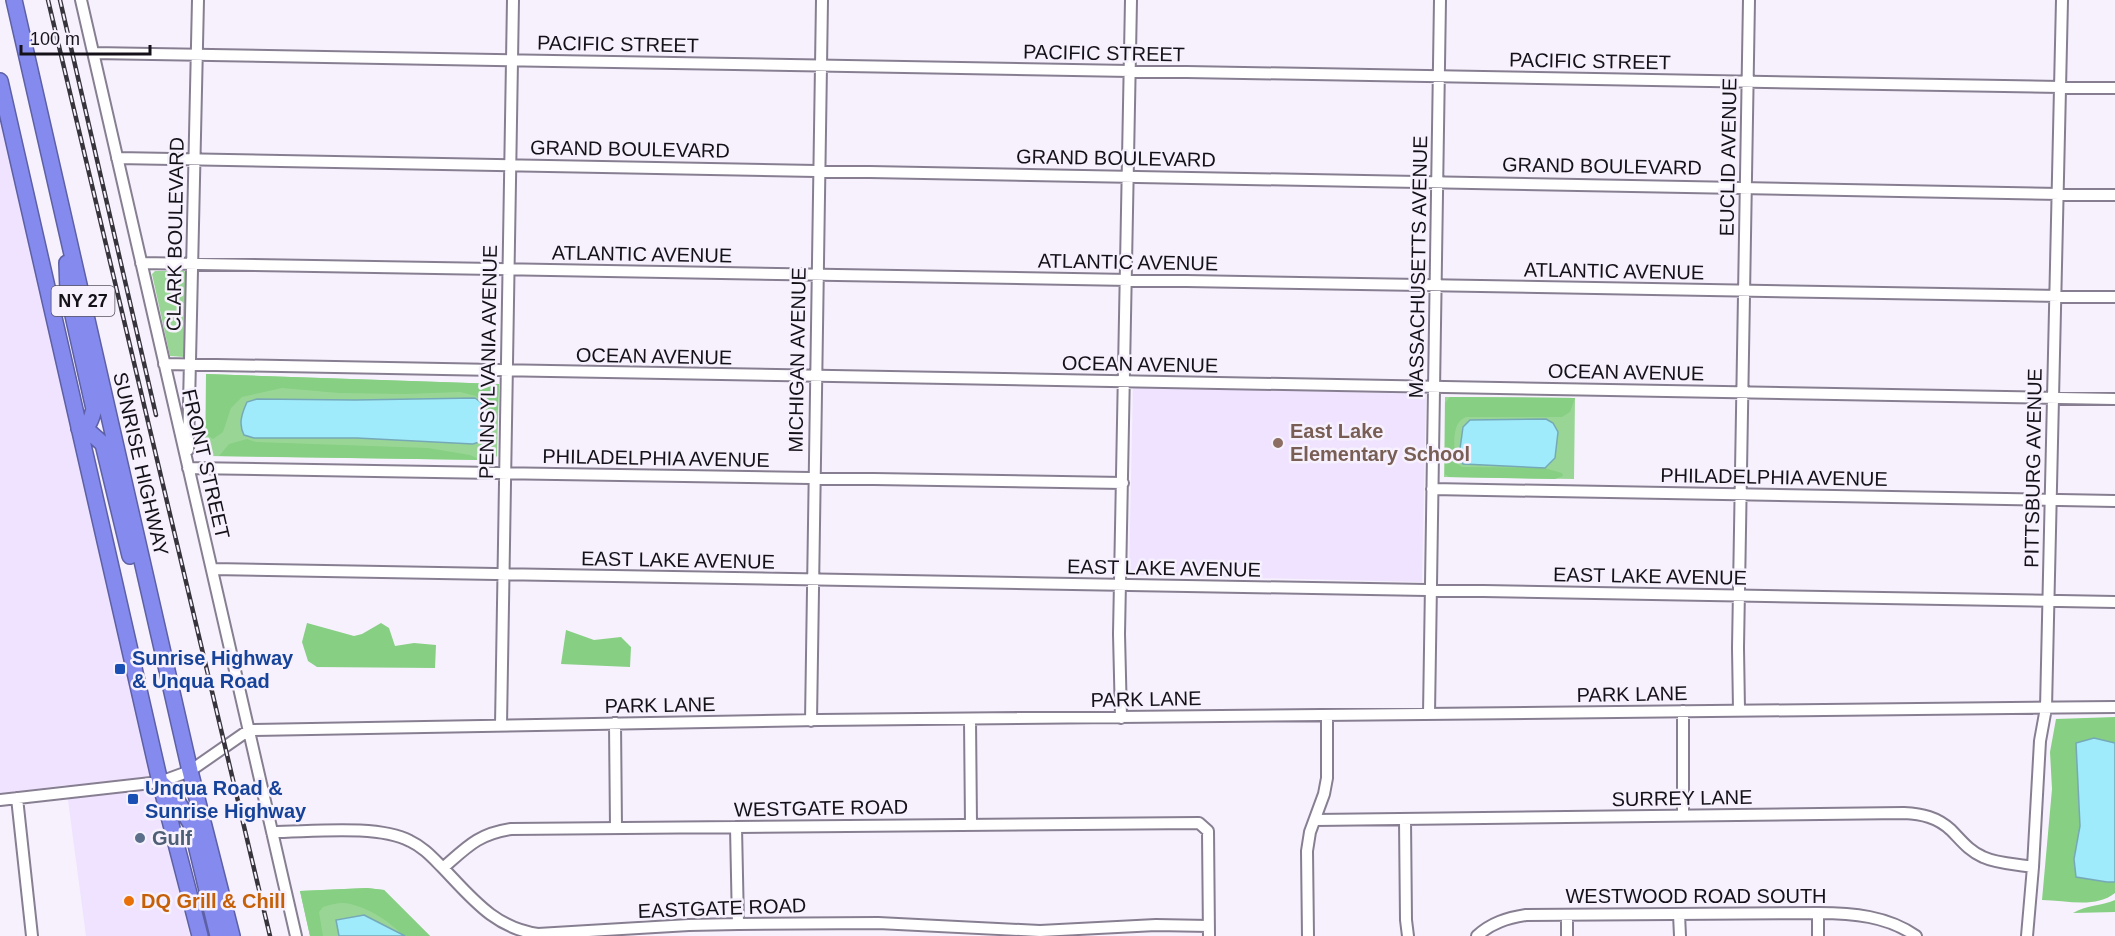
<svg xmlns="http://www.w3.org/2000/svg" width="2115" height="936" font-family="Arial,sans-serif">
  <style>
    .built { fill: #efe3ff }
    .green { fill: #99d695 }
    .forest { fill: #86cf83 }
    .water { fill: #9feafb; stroke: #75a9b7; stroke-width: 1.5 }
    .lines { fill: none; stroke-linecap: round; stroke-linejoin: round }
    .minor-casing { stroke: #877f91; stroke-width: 14 }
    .highway-casing { stroke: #5d60a4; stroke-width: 18 }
    .minor { stroke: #fff; stroke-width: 10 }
    .highway { stroke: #858aef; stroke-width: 15 }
    .rail-casing { stroke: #37343c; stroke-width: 4.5 }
    .rail { stroke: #f6f1fd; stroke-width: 2; stroke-dasharray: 7; stroke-linecap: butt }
    .education-dot { fill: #8d6e63; stroke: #f6f1fd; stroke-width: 2 }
    .transit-dot { fill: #1a4fb4; stroke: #f6f1fd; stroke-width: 2 }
    .service-dot { fill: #5c6f8a; stroke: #f6f1fd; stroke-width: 2 }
    .food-dot { fill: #e8710a; stroke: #f6f1fd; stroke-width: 2 }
    .labels { text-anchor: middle; stroke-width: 5; stroke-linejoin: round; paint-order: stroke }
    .shield { fill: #f6f1fd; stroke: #58545d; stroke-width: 1.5 }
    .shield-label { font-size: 18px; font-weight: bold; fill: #141118 }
    .street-label { font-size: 20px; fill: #141118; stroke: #f6f1fd }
    .education-label { font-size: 20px; font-weight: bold; fill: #785e54; stroke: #f6f1fd; text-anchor: start }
    .transit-label { font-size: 20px; font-weight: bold; fill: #164399; stroke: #f6f1fd; text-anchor: start }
    .service-label { font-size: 20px; font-weight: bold; fill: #4e5e75; stroke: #f6f1fd; text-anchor: start }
    .food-label { font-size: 20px; font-weight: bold; fill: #c56008; stroke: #f6f1fd; text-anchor: start }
  </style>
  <rect width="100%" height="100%" fill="#f6f1fd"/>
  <path class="built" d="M0 102 151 776 190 936H86L66 785 0 794Z
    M1133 387 1426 394 1422 582 1129 575Z"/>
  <path class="green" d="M155 271H184L188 274 186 355 184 357 170 356 152 274Z
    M206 374 499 384 497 456 493 460 208 456 205 452Z
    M1445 397 1575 398 1574 479 1444 477Z
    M367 888 384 890 430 936H310L300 891Z"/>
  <path class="forest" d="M206 374 499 384 498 410H489L476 396 460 392 405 394 339 393 282 388 242 397 231 408 223 432 213 439 206 434Z
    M1450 397 1575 398 1570 412 1562 417H1466C1450 423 1455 448 1455 462L1462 467 1544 468 1562 473 1563 476 1555 479 1449 477 1445 474V403Z
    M247 439 256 442 428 448 470 455 481 460 219 456 229 444Z
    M307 623 354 636 362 634 381 623 389 628 395 646 414 643 436 645 435 668 317 667 308 661 302 642Z
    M566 630 594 640 621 637 631 647 630 667 561 664Z
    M2115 717V743L2094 738 2080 794V826L2074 859 2107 882H2115V893C2095 909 2066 900 2042 900L2052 789 2050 752 2056 719Z
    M367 888 384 890 430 936H403C391 921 362 904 343 903 337 903 329 905 323 907L319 912 323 936H310L300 891Z
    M2115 900V912L2073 913C2086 905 2101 906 2115 900Z"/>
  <path class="water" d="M475 398 483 404C485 416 486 431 479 442L473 444 357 438H254L244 435C238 424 242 413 247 402L257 399 355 400Z
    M1546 419 1553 423 1558 432 1555 458 1545 468 1463 464 1459 456 1463 427 1470 420Z
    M2094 738 2115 743V882H2107L2076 877 2074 859 2080 826 2076 743Z
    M364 915 405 936H339L336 920Z"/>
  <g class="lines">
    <defs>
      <path id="minor" d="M81 0 296 936
        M93 53 2115 88
        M117 158 2115 195
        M141 263 2115 297
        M164 364 2115 399
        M188 450 198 0
        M188 468 1123 483
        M1432 489 2115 501
        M212 569 2115 602
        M1739 710 1738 648 1749 0
        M1683 711V816
        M1429 714 1440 0
        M1121 718 1119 634 1131 0
        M970 720 971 824
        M811 721 822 0
        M615 723 616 828
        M501 725 513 0
        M17 798 32 936
        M0 800 160 782 190 771 249 730 819 720 2115 707
        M1315 820 1904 813C1922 814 1937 817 1951 830 1961 840 1969 851 1983 857 1998 864 2018 864 2033 867
        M1405 820 1406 920 1408 936
        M736 827 738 924
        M272 832C310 832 377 824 410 841 423 847 432 857 442 867 471 897 494 928 538 934L689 925 738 924 878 923 1040 931 1156 925 1209 926
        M443 868C467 847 478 834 511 829L1199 823 1208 831 1209 936
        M1818 913V936
        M1679 914 1680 936
        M1567 915V936
        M1308 936 1307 851 1310 832 1324 794 1327 778V715
        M1477 936C1491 923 1507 918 1526 915L1818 913C1853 913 1887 916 1916 936
        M2027 936 2033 867 2040 741 2046 708 2062 0"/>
      <path id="highway" d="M14 0 190 771 232 936
        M0 81 160 782 200 936
        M67 263 68 293 94 409C91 419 90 427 79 429
        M85 428 103 444 130 556
        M160 782 173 794 191 824 218 936"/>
    </defs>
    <use href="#minor" class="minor-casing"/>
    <use href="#highway" class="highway-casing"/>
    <use href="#minor" class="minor"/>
    <use href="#highway" class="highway"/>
    <defs>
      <path id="rail" d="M48 0 270 936
        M60 0 156 415"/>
    </defs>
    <use href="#rail" class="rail-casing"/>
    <use href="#rail" class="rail"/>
  </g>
  <circle class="education-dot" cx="1278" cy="443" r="6"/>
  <g class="transit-dot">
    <rect x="114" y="663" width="12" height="12" rx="3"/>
    <rect x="127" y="793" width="12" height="12" rx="3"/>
  </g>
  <circle class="service-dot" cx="140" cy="838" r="6"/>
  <circle class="food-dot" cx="129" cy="901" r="6"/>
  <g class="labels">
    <rect class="shield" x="51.5" y="286" width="63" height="30" rx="4.5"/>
    <g class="shield-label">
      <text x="83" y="307">NY 27</text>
    </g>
    <g class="street-label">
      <text transform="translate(618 44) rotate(1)" y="7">PACIFIC STREET</text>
      <text transform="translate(1104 53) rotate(1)" y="7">PACIFIC STREET</text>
      <text transform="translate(1590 61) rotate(1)" y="7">PACIFIC STREET</text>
      <text transform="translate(630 149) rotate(1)" y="7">GRAND BOULEVARD</text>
      <text transform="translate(1728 157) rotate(-89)" y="7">EUCLID AVENUE</text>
      <text transform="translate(1116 158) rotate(1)" y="7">GRAND BOULEVARD</text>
      <text transform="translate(1602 166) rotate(1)" y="7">GRAND BOULEVARD</text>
      <text transform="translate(175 234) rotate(-89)" y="7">CLARK BOULEVARD</text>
      <text transform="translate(642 254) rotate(1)" y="7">ATLANTIC AVENUE</text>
      <text transform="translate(1128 262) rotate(1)" y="7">ATLANTIC AVENUE</text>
      <text transform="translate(1418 267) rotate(-89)" y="7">MASSACHUSETTS AVENUE</text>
      <text transform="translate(1614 271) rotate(1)" y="7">ATLANTIC AVENUE</text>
      <text transform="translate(654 356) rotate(1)" y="7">OCEAN AVENUE</text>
      <text transform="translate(797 360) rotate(-89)" y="7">MICHIGAN AVENUE</text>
      <text transform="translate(488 362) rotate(-89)" y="7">PENNSYLVANIA AVENUE</text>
      <text transform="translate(1140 364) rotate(1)" y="7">OCEAN AVENUE</text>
      <text transform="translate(1626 372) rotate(1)" y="7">OCEAN AVENUE</text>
      <text transform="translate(656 458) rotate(1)" y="7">PHILADELPHIA AVENUE</text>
      <text transform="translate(141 464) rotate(77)" y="7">SUNRISE HIGHWAY</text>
      <text transform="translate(206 464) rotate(77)" y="7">FRONT STREET</text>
      <text transform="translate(2033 468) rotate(-89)" y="7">PITTSBURG AVENUE</text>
      <text transform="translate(1774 477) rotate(1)" y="7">PHILADELPHIA AVENUE</text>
      <text transform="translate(678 560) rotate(1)" y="7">EAST LAKE AVENUE</text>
      <text transform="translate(1164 568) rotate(1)" y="7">EAST LAKE AVENUE</text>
      <text transform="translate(1650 576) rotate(1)" y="7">EAST LAKE AVENUE</text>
      <text transform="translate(1632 694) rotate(-1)" y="7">PARK LANE</text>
      <text transform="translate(1146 699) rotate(-1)" y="7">PARK LANE</text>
      <text transform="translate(660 705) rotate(-1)" y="7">PARK LANE</text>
      <text transform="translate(1682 798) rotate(-1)" y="7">SURREY LANE</text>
      <text transform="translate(821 808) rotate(-1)" y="7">WESTGATE ROAD</text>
      <text x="1696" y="903">WESTWOOD ROAD SOUTH</text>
      <text transform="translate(722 908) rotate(-2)" y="7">EASTGATE ROAD</text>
    </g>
    <g class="education-label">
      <text x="1290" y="438">East Lake<tspan x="1290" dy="23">Elementary School</tspan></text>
    </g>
    <g class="transit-label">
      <text x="132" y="665">Sunrise Highway<tspan x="132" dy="23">&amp; Unqua Road</tspan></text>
      <text x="145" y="795">Unqua Road &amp;<tspan x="145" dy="23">Sunrise Highway</tspan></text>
    </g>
    <g class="service-label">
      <text x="152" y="845">Gulf</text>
    </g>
    <g class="food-label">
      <text x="141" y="908">DQ Grill &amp; Chill</text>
    </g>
  </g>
  <path d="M21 45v9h129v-9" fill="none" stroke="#141118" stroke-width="3"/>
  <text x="30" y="45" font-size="18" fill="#141118" stroke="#f6f1fd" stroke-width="4.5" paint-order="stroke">100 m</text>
</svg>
